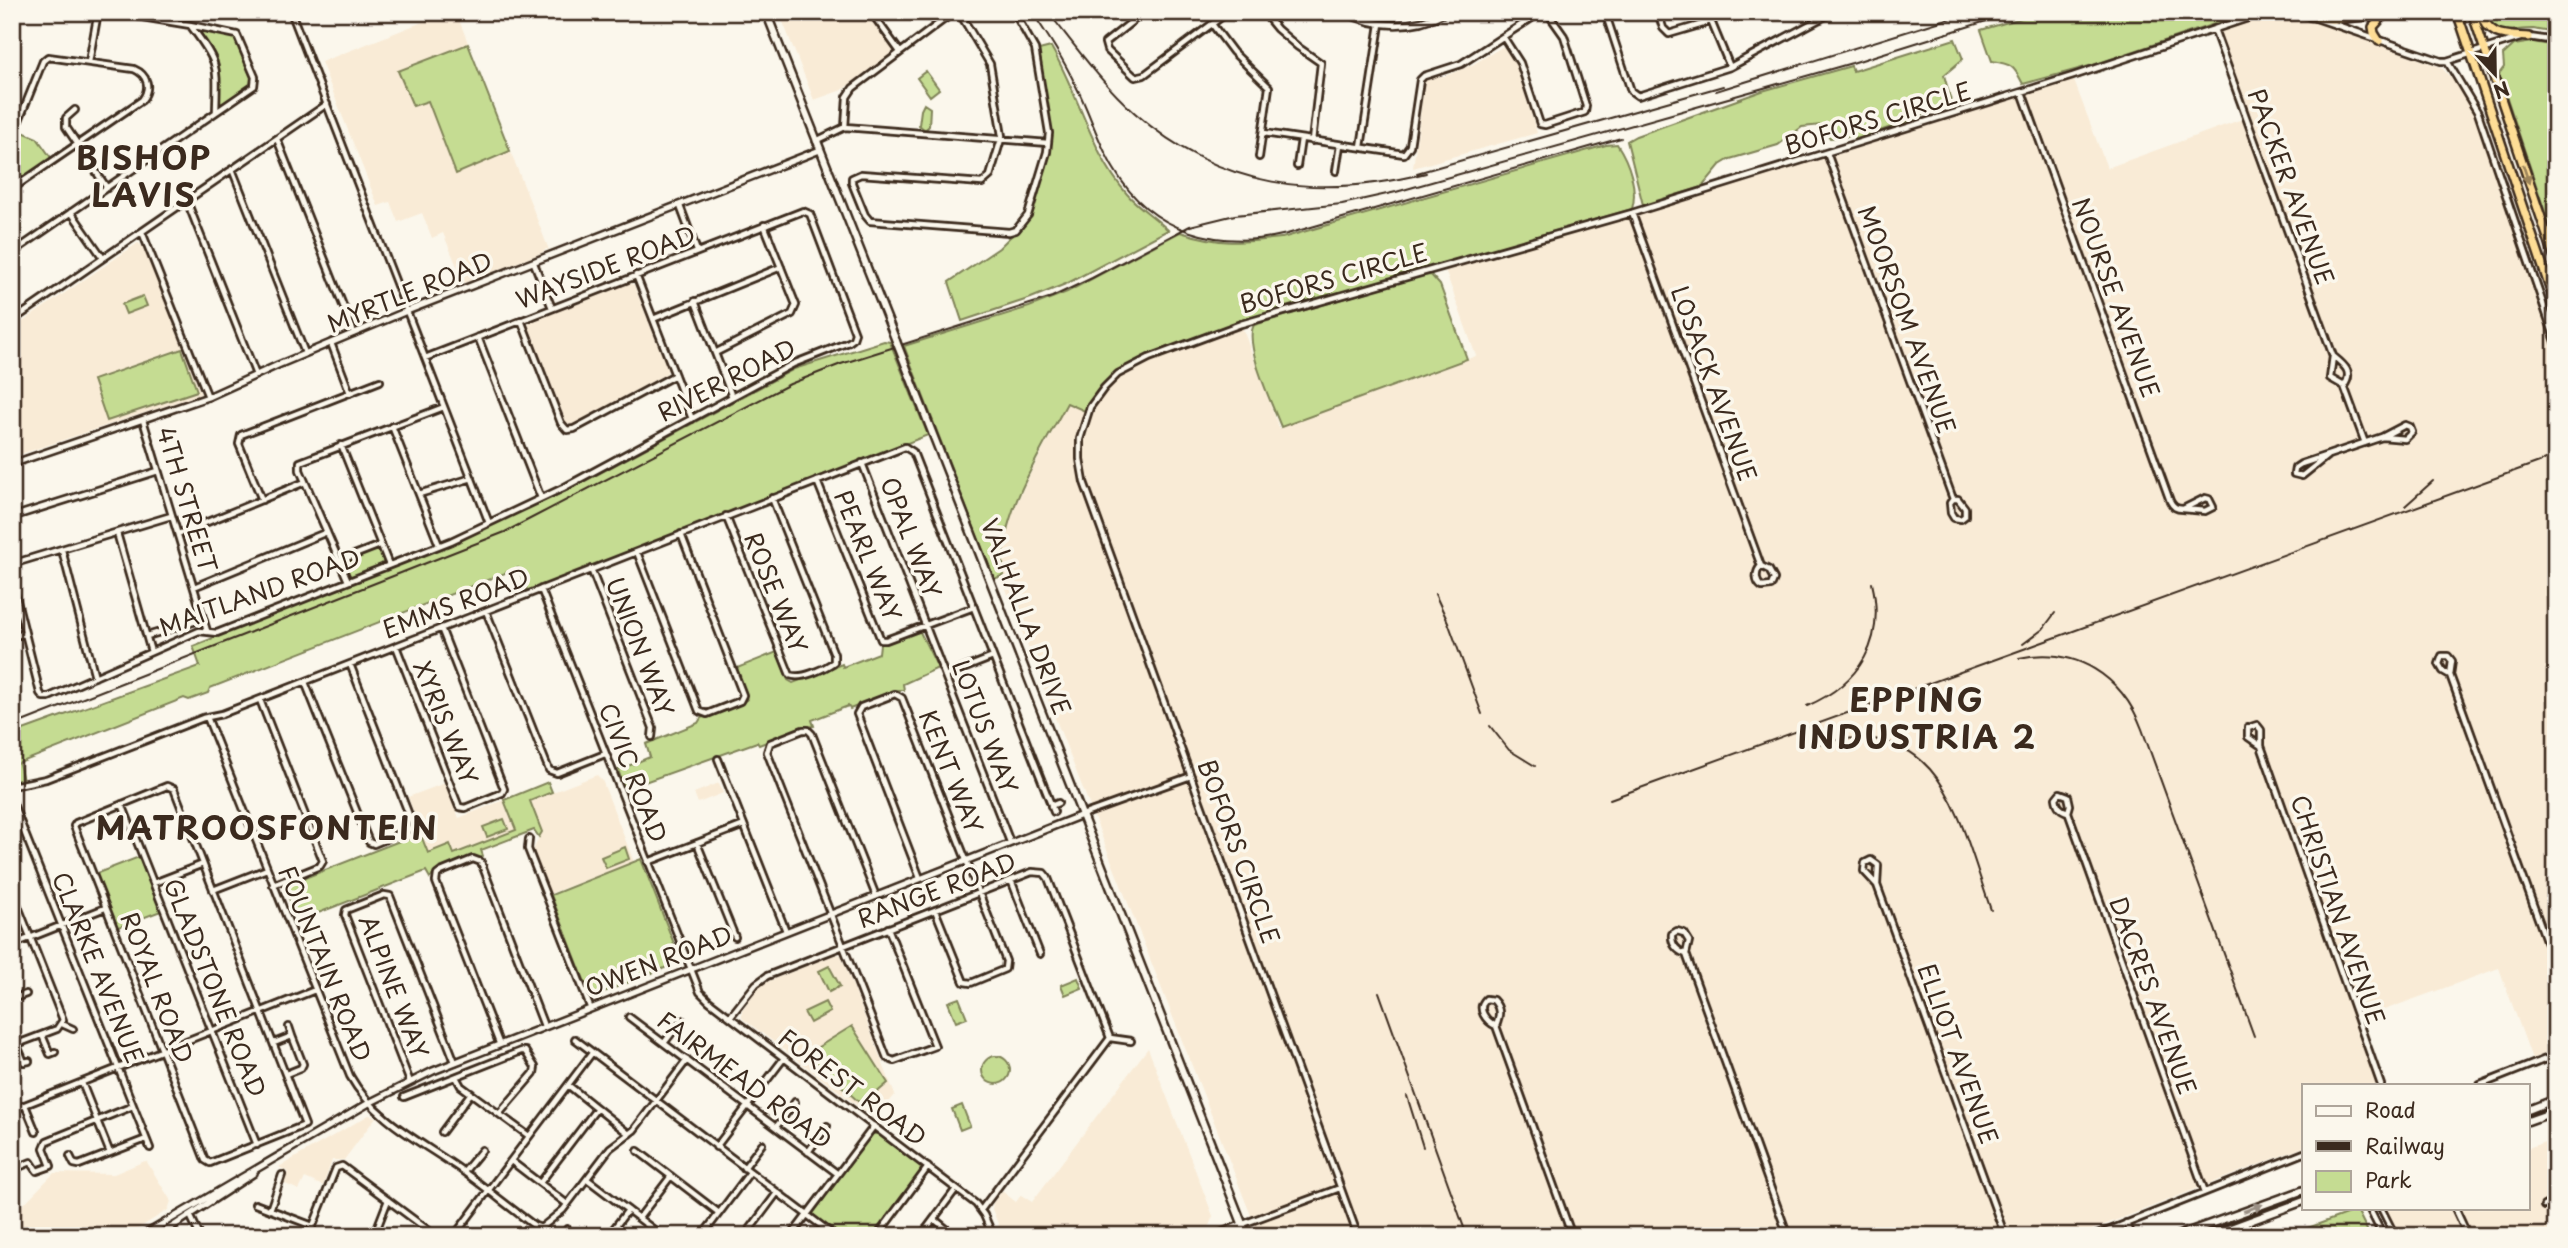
<svg xmlns="http://www.w3.org/2000/svg" width="2568" height="1248" font-family="'Playpen Sans',sans-serif">
  <style>
    .built { fill: #f9ebd6 }
    .green { fill: #c5dc92; stroke: #808358; stroke-width: 2 }
    .lines { fill: none; stroke-linecap: round; stroke-linejoin: round }
    .minor-casing { stroke: #3b2a1e; stroke-width: 10 }
    .tertiary-casing { stroke: #3b2a1e; stroke-width: 10 }
    .secondary-casing { stroke: #3b2a1e; stroke-width: 11 }
    .trunk-casing { stroke: #3b2a1e; stroke-width: 12 }
    .minor { stroke: #fbf7ec; stroke-width: 4.5 }
    .tertiary { stroke: #fbf7ec; stroke-width: 5 }
    .secondary { stroke: #fbf7ec; stroke-width: 6 }
    .trunk { stroke: #fedd96; stroke-width: 7 }
    .rail { stroke: #3b2a1e; stroke-width: 2 }
    .secondary-bridge-casing { stroke: #3b2a1e; stroke-width: 11; stroke-linecap: butt }
    .secondary-bridge { stroke: #fbf7ec; stroke-width: 6 }
    .oneway { fill: #9c845a }
    .oneway2 { fill: #9b9085 }
    .labels { text-anchor: middle; stroke-width: 7; stroke-linejoin: round; paint-order: stroke }
    .street-label { font-size: 24px; fill: #3b2a1e; stroke: #fbf7ec }
    .district-label { font-size: 32px; font-weight: bold; letter-spacing: 2px; fill: #3b2a1e; stroke: #fbf7ec }
  </style>
  <rect width="100%" height="100%" fill="#fbf7ec"/>
  <filter id="ink" filterUnits="userSpaceOnUse"><feTurbulence type="fractalNoise" baseFrequency=".0143" numOctaves="2"/><feDisplacementMap in="SourceGraphic" scale="14" xChannelSelector="R" yChannelSelector="G"/><feConvolveMatrix kernelMatrix="1 2 1 2 8 2 1 2 1" color-interpolation-filters="sRGB"/></filter>
  <g filter="url(#ink)">
    <path class="built" d="M448 12H456L549 250 546 249 542 253 464 283 443 233 432 238 422 213 398 222 390 202 378 206 321 62Z
      M779 12H867L893 48V53L842 90 814 100Z
      M2281 15 2306 17 2441 67 2467 95 2475 109 2556 350V1049L2532 1059 2499 968 2354 1021 2380 1085H2304V1147L2076 1236H1259L1041 682 1005 586 1002 566 1005 531 1027 480 1067 403 1088 412 1104 388 1132 365 1241 324 1279 428 1476 356 1445 270 1841 153 2073 78 2107 168 2245 118 2216 33 2260 17Z
      M1502 47 1507 48 1515 60 1537 133 1413 168 1425 78 1445 76 1472 65Z
      M138 243 144 247 201 394 12 457V329Z
      M630 283 634 285 668 370 666 374 572 425 566 423 528 326 530 322Z
      M597 775 602 780 634 862 549 894 532 853 542 831 530 801Z
      M445 783 459 818 504 800 516 830 432 863 408 797Z
      M719 783 723 793 698 803 694 793Z
      M836 954 841 955 895 1095 875 1119 742 1018V1011L759 987 769 981Z
      M1148 1048 1213 1216 1209 1226 1184 1236H1003L992 1209 993 1203 1002 1191 1016 1202 1021 1195 1032 1202Z
      M369 1115 376 1117 344 1160H332L323 1186 305 1178 299 1190 283 1183 288 1172 279 1167Z
      M2556 1138V1236H2399L2386 1208H2528V1148Z
      M145 1161 147 1162 171 1201 168 1210 126 1236H12V1216L54 1173 114 1174Z"/>
    <path class="green" d="M2042 12H2250L2093 65 2023 84C2014 66 2012 64 1992 61L1981 30Z
      M2483 12H2556V33C2548 32 2540 30 2533 29 2508 29 2496 39 2483 12Z
      M205 30 236 37 253 79 250 87 222 106 218 103C219 89 222 71 216 57 212 48 204 42 201 33Z
      M1955 39 1963 59 1944 75 1951 101 1917 118 1857 139 1851 136 1830 138 1822 125 1802 127 1778 145 1730 159 1720 165 1702 187 1643 205 1627 141 1636 136 1762 91 1851 66 1853 71Z
      M2533 42 2556 46V124L2550 168 2556 215V245L2499 74 2504 67 2503 55 2514 45Z
      M468 44 510 151 456 174 428 101 413 106 398 71Z
      M1051 47C1079 94 1091 153 1127 194 1139 208 1155 217 1168 230L1068 283 1031 298 962 321 949 282 999 248 1029 218 1051 147 1039 50Z
      M926 71 939 89 930 96 917 78Z
      M924 104 930 108 929 126 925 130 919 125 921 110Z
      M18 130 37 138 52 159 12 187V143Z
      M1617 144C1629 162 1638 189 1632 209L1231 324 1123 367 1097 391 1085 411 1067 403C1042 450 995 521 1004 575L994 579 904 346 1029 307 1067 292 1180 232C1223 245 1239 243 1282 238L1606 145Z
      M1431 275 1440 285 1467 359 1281 427C1273 406 1243 344 1254 325L1421 276Z
      M143 296 147 306 126 314 122 304Z
      M884 341 890 342 928 435 528 592 518 568 210 688 208 693 189 700 184 698 19 763 23 781 12 783V734L200 666 193 646 441 548 568 490 794 369Z
      M182 349 197 391 107 421 93 380Z
      M379 547 384 560 381 565 353 577 347 574 342 561Z
      M919 630 938 668 903 684 904 690H897L850 709 848 706 812 720 814 726 805 727 759 745 757 742 625 789 618 770 650 757 646 744 698 723 701 718 747 700 737 668 777 652 788 680 793 683 842 664 843 667 879 653 880 644Z
      M548 782 552 792 530 801 542 832 539 837 534 830 481 850 483 856 481 858C466 855 439 868 430 878L426 871 303 919 301 913 296 915 284 886 402 840 422 838 428 853 450 844 454 854 516 830 504 800Z
      M504 819 508 829 487 837 483 827Z
      M625 847 629 859 606 868 601 857Z
      M139 857 161 911 116 928 95 874Z
      M641 859 678 954 675 964 594 996 590 995 551 895Z
      M829 966 840 986 829 992 819 971Z
      M1078 978 1082 988 1065 995 1061 985Z
      M959 998 967 1018 956 1022 948 1002Z
      M825 1002 830 1012 810 1023 804 1012Z
      M852 1026 888 1083 862 1105 807 1054Z
      M982 1070a14 14 0 1 1 28 0a14 14 0 1 1-28 0Z
      M962 1105 970 1126 960 1130 952 1109Z
      M872 1134H878L920 1166 921 1172 874 1236H839L815 1218 813 1212Z
      M2357 1210 2370 1236H2286Z"/>
    <g class="lines">
      <defs>
        <path id="minor" d="M112 12 190 25C220 65 217 64 216 112
          M291 12 489 523
          M871 12 900 52
          M959 12 990 64 1002 136 990 176 982 183 861 174 852 178V183L865 215 870 221 1009 232 1016 230 1028 215 1047 152 1049 133 1035 49 1014 12
          M1144 12 1105 43 1107 50 1135 77 1144 75 1228 12
          M1263 12 1277 29 1298 47 1321 63 1312 141
          M1605 12 1631 91 1638 96 1730 67 1833 12
          M1658 12 1663 28 1669 34 1703 24 1728 12
          M1817 12 1821 19
          M1711 21 1730 67
          M1212 24 1233 52 1269 87 1259 157
          M2214 29 2333 356C2344 365 2354 372 2344 386L2365 443
          M2529 37 2556 41
          M1504 38 1520 63 1540 124 1545 125 1585 112 1586 106 1564 36 1547 12
          M2447 61 2478 113 2556 342
          M89 62 98 12
          M2022 92 2170 501C2173 507 2176 509 2183 509L2205 511 2213 507 2209 499 2205 498 2183 509
          M75 110 66 118V127L107 188
          M845 127 847 97 853 88 954 12
          M1264 133 1404 154 1410 146 1420 80 1424 76 1461 64 1541 12
          M12 138 43 61 48 57 134 69C148 75 151 88 142 100L12 189
          M277 139 354 333
          M816 141 845 127 1048 143
          M1361 147 1380 24
          M1827 153 1953 499
          M1297 166 1301 139
          M2556 167V190
          M232 169 305 353
          M1336 171 1340 145
          M187 201 256 375
          M680 206 697 251
          M71 212 103 258
          M1632 213 1761 566
          M142 232 208 397
          M12 253 254 86 255 77 237 35 190 25
          M534 263 552 308
          M636 275 692 419
          M695 301 732 397
          M653 319 781 267
          M521 320 561 423 567 430 574 429 675 375
          M12 321 327 104
          M478 337 541 498
          M331 343 350 393
          M715 353 792 314 796 305 764 225
          M2333 356 2330 378 2344 386
          M143 420 207 631
          M392 426 439 545
          M341 445 389 565
          M2327 456 2302 476 2294 474 2295 468 2301 464 2382 437 2405 425 2410 427 2412 432 2405 439 2382 437
          M862 463 1010 842
          M817 481 881 640H886L974 607
          M419 494 472 478
          M1953 499H1958L1965 508V516L1961 519 1954 518 1951 513 1950 503Z
          M262 500 239 444 241 435 380 381
          M726 516 790 675C801 680 824 669 834 662V654L772 498
          M12 517 158 471
          M117 533 151 652
          M178 534 305 482
          M62 550 95 677
          M637 552 699 711 707 714 740 701 743 695 681 534
          M339 561 380 545
          M12 564 171 516
          M1761 566 1769 570 1774 579 1771 586 1762 587C1755 582 1755 572 1761 566Z
          M591 569 653 728 652 737
          M12 581 40 693 43 697H49L199 631 217 633 451 541 563 488 793 364 849 342 853 339 855 333 810 214 803 211 425 358
          M348 581 300 470V462L444 407
          M194 587 327 532
          M541 589 700 992 709 1001 976 1204 984 1215 993 1236
          M486 611 549 770 557 773 605 754
          M12 636 25 634
          M147 636 203 619
          M396 646 459 807 465 808 502 793 504 789 441 628
          M2442 656H2448L2452 661 2450 675 2443 671 2439 664Z
          M2450 675 2556 968
          M945 676 993 657
          M305 682 369 842 374 844 410 829 413 825 350 664
          M260 700 323 861 320 866 273 885
          M207 717 350 1076C374 1119 418 1140 457 1167 484 1186 509 1207 535 1226L541 1228 563 1210 610 1148 634 1130 687 1060
          M2261 746 2248 737V728L2257 725 2261 730V746L2381 1085
          M718 759 786 931
          M12 786 46 779 203 718 222 714 905 447 913 452 1054 812
          M167 786 174 789 305 1125 210 1163 205 1160 74 826 76 823Z
          M2060 793 2068 796 2070 805 2068 812C2060 810 2057 806 2056 798Z
          M12 801 150 1148
          M122 804 257 1145
          M1051 806 1058 803
          M2068 812 2205 1192
          M1082 815 1191 776
          M529 839 528 849 590 1007
          M697 843 735 937
          M1871 860 1878 865 1877 885 1864 871 1865 863Z
          M648 862 744 825
          M920 878 857 714 861 707 895 694 902 698 1006 961 1005 969 971 983 964 982 935 910
          M1011 880 1040 954
          M154 883 203 864
          M1877 885 2005 1236
          M213 890 267 869
          M12 891 63 1020 57 1029 12 1046
          M876 896 812 734 808 730H803L770 743 767 752 887 1058 894 1061 935 1046 888 928
          M1677 931 1684 933 1689 941 1686 954C1677 951 1671 944 1672 934Z
          M12 945 105 908
          M1686 954 1788 1236
          M12 999 26 994
          M1486 999 1493 1000C1501 1008 1500 1016 1496 1026 1486 1021 1476 1009 1486 999Z
          M629 1017 838 1174
          M730 1017 756 984 767 976 1032 872 1044 873 1048 878 1110 1038 981 1210
          M62 1024 73 1029
          M1496 1026 1572 1236
          M289 1027 292 1036
          M12 1033 24 1062 29 1061
          M42 1035 50 1054 55 1052
          M1110 1038 1131 1041
          M575 1039 835 1236
          M274 1043 292 1036 303 1064 301 1068 286 1074
          M499 1043 436 882 437 875 441 872 473 859 481 862 544 1026
          M664 1043 682 1020
          M456 1077 461 1086 529 1136
          M410 1082 345 915 346 910 384 895 390 896 455 1062
          M82 1083 110 1153
          M568 1085 629 1134
          M2480 1085 2556 1055
          M404 1097 521 1051H525L535 1067 534 1073 499 1114
          M25 1105 36 1132
          M12 1110 315 990
          M776 1127 795 1102
          M442 1132 471 1093
          M716 1147 784 1058
          M638 1151 719 1213
          M808 1152 827 1126
          M70 1156 74 1164 79 1165 146 1139
          M511 1161 567 1204
          M744 1168 762 1144
          M12 1170 31 1162 37 1171 51 1166 44 1148 47 1141 133 1106
          M464 1172 482 1150
          M587 1179 662 1236
          M540 1183 597 1108
          M255 1204 313 1226
          M2544 1206 2556 1200
          M2369 1208 2383 1236
          M2381 1208 2395 1236
          M2455 1208 2468 1236
          M270 1210 282 1175
          M190 1215 200 1236
          M639 1218 671 1176
          M934 1219 955 1236
          M2126 1223 2131 1236
          M1243 1224 1340 1188
          M567 1229 576 1236
          M2106 1232 2118 1236
          M309 1236 336 1168 342 1166 436 1236
          M374 1236 388 1200
          M454 1236 592 1053
          M608 1236 628 1210
          M702 1236 750 1172
          M745 1236 777 1193
          M791 1236 874 1126
          M877 1236 928 1167
          M921 1236 956 1189
          M1358 1236 1084 482 1080 459V439L1090 407 1104 388 1118 374 1149 358 1241 324 1632 213 2073 76 2257 15 2287 12 2310 16 2441 61H2447L2520 38
          M2095 1236 2304 1153"/>
        <path id="tertiary" d="M1345 12C1377 29 1414 29 1446 12
          M12 464 208 397 278 365 407 311 820 150
          M142 1236 369 1103 433 1071 1082 815
          M158 1236 254 1173
          M1213 1236 1243 1224"/>
        <path id="secondary" d="M766 12 896 341
          M917 394 1247 1236
          M2528 1110 2556 1099
          M2528 1121 2556 1111
          M2177 1236 2304 1190
          M2209 1236 2304 1201"/>
        <path id="trunk" d="M2457 12 2556 306
          M2472 12 2556 262
          M2479 12C2491 38 2503 35 2529 37
          M2310 16 2332 19 2413 12
          M2379 41 2374 33 2373 27 2383 16"/>
      </defs>
      <use href="#minor" class="minor-casing"/>
      <use href="#tertiary" class="tertiary-casing"/>
      <use href="#secondary" class="secondary-casing"/>
      <use href="#trunk" class="trunk-casing"/>
      <use href="#minor" class="minor"/>
      <use href="#tertiary" class="tertiary"/>
      <use href="#secondary" class="secondary"/>
      <use href="#trunk" class="trunk"/>
      <path class="rail" d="M1032 12C1048 36 1064 60 1076 86 1090 113 1098 143 1114 169 1151 233 1219 250 1287 234L1621 138
        M1048 12C1076 47 1102 84 1135 113 1220 189 1319 200 1426 173
        M1716 91 1970 12
        M1417 173 1723 86
        M2405 506 2433 481
        M1435 594 1448 622 1482 714
        M2023 644 2043 629 2055 613
        M2019 658C2076 646 2122 676 2142 729L2254 1036
        M1807 706C1860 683 1886 641 1872 583
        M12 726 505 532 790 384 841 364 1052 297 1092 278 1190 226 1235 215 1342 204 1396 192 1852 63 2015 12
        M1490 726 1509 750 1535 766
        M1818 744C1943 712 1959 820 1991 910
        M1610 799 2556 456
        M1379 992 1467 1236
        M1407 1096 1423 1147"/>
      <defs>
        <path id="secondary-bridge" d="M896 341 917 394"/>
      </defs>
      <use href="#secondary-bridge" class="secondary-bridge-casing"/>
      <use href="#secondary-bridge" class="secondary-bridge"/>
    </g>
    <defs><path id="oneway-solid" d="M-6-.8H1V-3.2L6.5 0L1 3.2V.8H-6Z" transform="scale(1.75)"/></defs>
    <use class="oneway" href="#oneway-solid" transform="translate(2526 174) rotate(72)"/>
    <use class="oneway2" href="#oneway-solid" transform="translate(2253 1208) rotate(-20)"/>
  </g>
  <g class="labels">
    <g class="street-label">
      <text transform="translate(1878 119) rotate(-17)" y="8">BOFORS CIRCLE</text>
      <text transform="translate(2290 187) rotate(70)" y="8">PACKER AVENUE</text>
      <text transform="translate(606 268) rotate(-21)" y="8">WAYSIDE ROAD</text>
      <text transform="translate(1334 279) rotate(-16)" y="8">BOFORS CIRCLE</text>
      <text transform="translate(410 293) rotate(-22)" y="8">MYRTLE ROAD</text>
      <text transform="translate(2115 298) rotate(70)" y="8">NOURSE AVENUE</text>
      <text transform="translate(1906 320) rotate(70)" y="8">MOORSOM AVENUE</text>
      <text transform="translate(727 381) rotate(-27)" y="8">RIVER ROAD</text>
      <text transform="translate(1713 384) rotate(70)" y="8">LOSACK AVENUE</text>
      <text transform="translate(186 500) rotate(73)" y="8">4TH STREET</text>
      <text transform="translate(910 538) rotate(69)" y="8">OPAL WAY</text>
      <text transform="translate(867 556) rotate(68)" y="8">PEARL WAY</text>
      <text transform="translate(260 593) rotate(-20)" y="8">MAITLAND ROAD</text>
      <text transform="translate(775 593) rotate(68)" y="8">ROSE WAY</text>
      <text transform="translate(456 604) rotate(-21)" y="8">EMMS ROAD</text>
      <text transform="translate(1025 617) rotate(69)" y="8">VALHALLA DRIVE</text>
      <text transform="translate(639 647) rotate(69)" y="8">UNION WAY</text>
      <text transform="translate(445 723) rotate(68)" y="8">XYRIS WAY</text>
      <text transform="translate(984 727) rotate(69)" y="8">LOTUS WAY</text>
      <text transform="translate(950 772) rotate(68)" y="8">KENT WAY</text>
      <text transform="translate(632 773) rotate(69)" y="8">CIVIC ROAD</text>
      <text transform="translate(1238 852) rotate(70)" y="8">BOFORS CIRCLE</text>
      <text transform="translate(937 891) rotate(-21)" y="8">RANGE ROAD</text>
      <text transform="translate(2337 910) rotate(71)" y="8">CHRISTIAN AVENUE</text>
      <text transform="translate(659 962) rotate(-21)" y="8">OWEN ROAD</text>
      <text transform="translate(324 964) rotate(68)" y="8">FOUNTAIN ROAD</text>
      <text transform="translate(97 968) rotate(68)" y="8">CLARKE AVENUE</text>
      <text transform="translate(393 987) rotate(69)" y="8">ALPINE WAY</text>
      <text transform="translate(156 988) rotate(69)" y="8">ROYAL ROAD</text>
      <text transform="translate(214 988) rotate(68)" y="8">GLADSTONE ROAD</text>
      <text transform="translate(2152 996) rotate(70)" y="8">DACRES AVENUE</text>
      <text transform="translate(1957 1054) rotate(70)" y="8">ELLIOT AVENUE</text>
      <text transform="translate(744 1081) rotate(37)" y="8">FAIRMEAD ROAD</text>
      <text transform="translate(852 1088) rotate(37)" y="8">FOREST ROAD</text>
    </g>
    <g class="district-label">
      <text x="144" y="170">BISHOP<tspan x="144" dy="37">LAVIS</tspan></text>
      <text x="1917" y="712">EPPING<tspan x="1917" dy="37">INDUSTRIA 2</tspan></text>
      <text x="267" y="840">MATROOSFONTEIN</text>
    </g>
  </g>
  <rect width="2568" height="1248" fill="none" stroke="#fbf7ec" stroke-width="42"/>
  <rect x="21" y="21" width="2526" height="1206" fill="none" stroke="#3b2a1e" stroke-width="2.5" filter="url(#ink)"/>
  <rect x="2302" y="1084" width="228" height="126" fill="#fbf7ec" stroke="#aea59a" stroke-width="2"/>
  <rect x="2316" y="1106" width="35" height="10" fill="#fbf7ec" stroke="#aea59a" stroke-width="2"/>
  <text x="2365" y="1118" font-size="21" fill="#3b2a1e">Road</text>
  <rect x="2316" y="1141" width="35" height="10" fill="#3b2a1e" stroke="#aea59a" stroke-width="2"/>
  <text x="2365" y="1154" font-size="21" fill="#3b2a1e">Railway</text>
  <rect x="2316" y="1171" width="35" height="21" fill="#c5dc92" stroke="#aea59a" stroke-width="2"/>
  <text x="2365" y="1188" font-size="21" fill="#3b2a1e">Park</text>
  <g transform="translate(2495 74) rotate(158)" stroke="#fbf7ec" stroke-width="5" paint-order="stroke">
  <path d="M0-5L12 26L0 18L-12 26Z" fill="#3b2a1e"/>
  <text y="-10" font-size="19" font-weight="bold" text-anchor="middle" fill="#3b2a1e">N</text>
  </g>
</svg>
